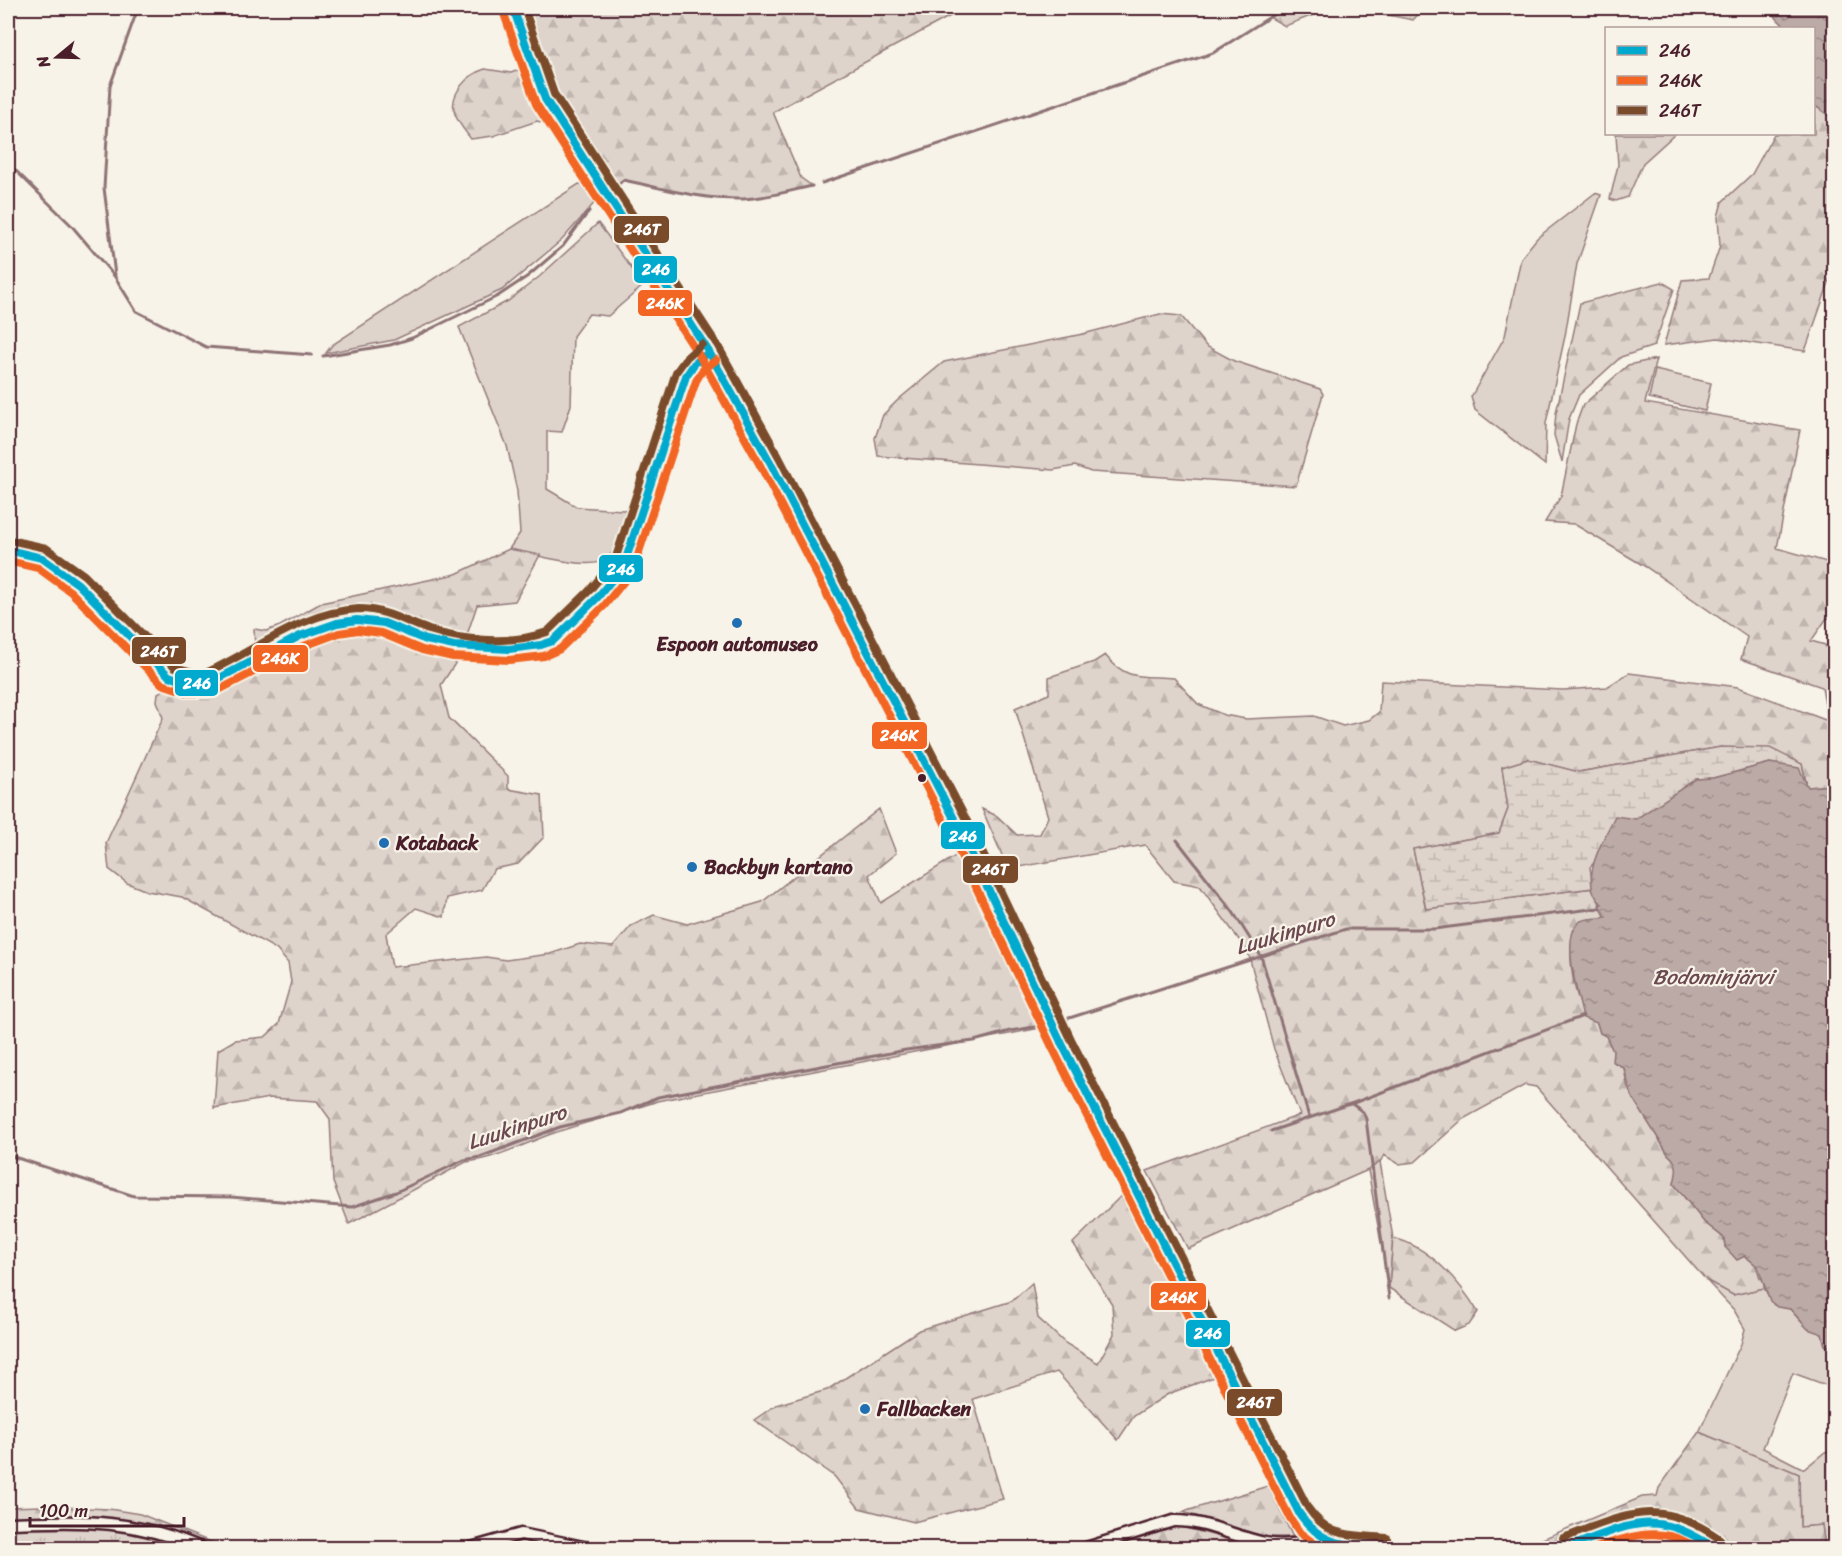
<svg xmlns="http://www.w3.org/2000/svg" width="1842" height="1556" font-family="Sriracha,sans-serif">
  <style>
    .grass { fill: #ded4cc; stroke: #947a7c; stroke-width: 1.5 }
    .forest { fill: url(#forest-firs); stroke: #947a7c; stroke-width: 1.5 }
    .wetland { fill: url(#wetland-marsh); stroke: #947a7c; stroke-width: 1.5 }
    .park { fill: url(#park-tufts); stroke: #947a7c; stroke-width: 1.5 }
    .water { fill: url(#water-ripples); stroke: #8e7275; stroke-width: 1.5 }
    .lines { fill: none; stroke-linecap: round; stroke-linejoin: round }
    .stream { stroke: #8e7275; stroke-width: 3 }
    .minor-casing { stroke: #4a1f2b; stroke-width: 15 }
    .tertiary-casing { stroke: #4a1f2b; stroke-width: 18 }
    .secondary-casing { stroke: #4a1f2b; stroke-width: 21 }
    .minor { stroke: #f7f3e8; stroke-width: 10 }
    .tertiary { stroke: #f7f3e8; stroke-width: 14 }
    .secondary { stroke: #f7f3e8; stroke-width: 16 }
    .bus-1-casing { stroke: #f7f3e8; stroke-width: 12 }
    .bus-2-casing { stroke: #f7f3e8; stroke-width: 12 }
    .bus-3-casing { stroke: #f7f3e8; stroke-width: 12 }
    .bus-1 { stroke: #00a9ce; stroke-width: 8 }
    .bus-2 { stroke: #f26522; stroke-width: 8 }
    .bus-3 { stroke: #7a4b2a; stroke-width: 8 }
    .poi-dot { fill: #1f6fb2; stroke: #f7f3e8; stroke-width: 2 }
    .bus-dot { fill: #4a1f2b; stroke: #f7f3e8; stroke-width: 2 }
    .labels { text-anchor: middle; stroke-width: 4.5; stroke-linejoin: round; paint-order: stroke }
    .poi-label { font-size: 20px; font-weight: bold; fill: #4a1f2b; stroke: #f7f3e8; text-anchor: start }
    .water-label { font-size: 21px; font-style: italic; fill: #6c4950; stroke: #f7f3e8 }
    .line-badge { stroke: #f7f3e8; stroke-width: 2 }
    .badge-label { font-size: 16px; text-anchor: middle; font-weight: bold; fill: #fff }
  </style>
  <defs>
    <pattern id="forest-firs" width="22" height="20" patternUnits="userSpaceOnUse" patternTransform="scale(1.5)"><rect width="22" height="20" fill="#ded4cc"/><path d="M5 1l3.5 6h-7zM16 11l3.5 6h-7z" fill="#c0b6af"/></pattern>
    <pattern id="wetland-marsh" width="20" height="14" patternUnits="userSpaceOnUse" patternTransform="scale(1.5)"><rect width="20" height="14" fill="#ded4cc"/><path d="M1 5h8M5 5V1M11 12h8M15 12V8" fill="none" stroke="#c0b6af"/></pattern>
    <pattern id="park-tufts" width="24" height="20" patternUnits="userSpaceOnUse" patternTransform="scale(1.5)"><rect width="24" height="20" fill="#ded4cc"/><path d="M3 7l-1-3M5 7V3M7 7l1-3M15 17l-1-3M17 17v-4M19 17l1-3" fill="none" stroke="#c0b6af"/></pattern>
    <pattern id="water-ripples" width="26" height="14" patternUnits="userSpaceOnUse" patternTransform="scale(1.5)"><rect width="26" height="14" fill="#bcaaa7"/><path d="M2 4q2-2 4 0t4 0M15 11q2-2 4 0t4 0" fill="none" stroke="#9b8a88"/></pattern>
  </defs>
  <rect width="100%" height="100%" fill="#f7f3e8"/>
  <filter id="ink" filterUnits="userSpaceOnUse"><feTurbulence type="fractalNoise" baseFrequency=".0167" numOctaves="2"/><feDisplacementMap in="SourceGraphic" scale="12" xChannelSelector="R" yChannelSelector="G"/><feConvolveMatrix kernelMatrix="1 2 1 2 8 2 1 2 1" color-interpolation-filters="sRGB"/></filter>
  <g filter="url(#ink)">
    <path class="grass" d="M579 184 587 186 597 200 562 240 502 290 394 340 326 353 332 345Z
      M1595 193 1601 195 1577 264 1565 336 1546 423 1545 465 1475 410 1471 397 1505 336 1521 258 1537 238Z
      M598 223 644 285 608 316 589 314 573 336 571 405 562 432 547 431V489L577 507 623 510 631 508C624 524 619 547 606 559 592 572 529 553 509 549L520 533 517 491 507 446 459 327 508 301 539 277Z
      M1655 370 1711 383 1705 411 1649 398Z
      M1380 1162 1393 1238 1389 1288 1368 1170Z
      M1706 1280 1733 1295 1764 1288 1774 1305 1790 1309 1804 1325 1822 1334 1825 1345 1834 1349V1388L1793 1373 1763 1448 1804 1469 1825 1452 1834 1450V1548H1825L1822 1525 1800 1527 1799 1474 1699 1432 1741 1344 1745 1329 1734 1310Z"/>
    <path class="forest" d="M522 8H965L773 112 801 178 812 186C789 191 767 198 743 199 703 200 662 188 623 180L613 190 553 92Z
      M1284 8H1331L1285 26 1269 17Z
      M1353 8H1424L1413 20Z
      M485 69 511 73 519 70 547 124 537 121 493 136 471 139C465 131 458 123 455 114 448 94 468 74 485 69Z
      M1814 105 1834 119V268L1805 351 1718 338 1664 345 1682 280 1709 278 1720 246 1718 217 1722 202 1752 174 1774 134H1814Z
      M1616 134H1675L1643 163 1628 197 1616 201 1610 199 1618 165Z
      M1662 282 1674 289 1654 346 1621 357 1579 395 1569 419 1562 462 1554 435 1556 413 1580 303Z
      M1160 314 1181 316 1206 346 1234 361 1320 389 1323 394 1296 486 1091 472 1075 466 1053 470 878 456 875 438 883 415 899 399 944 362 1083 334Z
      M1656 359 1645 403 1800 430 1777 548 1834 564V618H1827L1811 641 1825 645 1834 664V785L1807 787 1802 764 1721 747 1578 772 1528 759 1502 767 1508 809 1499 833 1413 849 1426 909 1593 888 1606 918 1579 922C1563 941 1572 1014 1597 1023L1600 1033 1606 1036 1613 1051 1615 1063H1620L1624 1068 1627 1085 1638 1106 1668 1154 1675 1161 1678 1169 1674 1184 1704 1222 1724 1238 1725 1247 1755 1262 1760 1278 1764 1280V1288L1733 1295 1706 1280 1536 1087 1525 1085 1463 1119 1415 1162 1399 1164 1384 1155 1380 1162 1368 1170 1188 1249 1147 1171 1300 1115 1274 1049 1248 952 1200 886 1174 881 1145 845 1008 869 982 809 997 816 1017 835 1040 834 1048 817 1015 708 1049 694V677L1094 662 1105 655C1127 682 1143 675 1174 678L1198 704 1224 715 1246 719 1314 716 1343 726 1369 720 1379 712 1381 681 1563 690 1607 687 1629 673 1738 687 1828 721 1822 687 1741 659 1747 637 1646 567 1574 524 1545 522 1561 496 1576 424 1583 405 1628 365Z
      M509 549 540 555 515 601 477 605 460 656 441 685 449 718 508 776V789L542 795 544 837 518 864 494 869 482 890 447 898 444 917 416 908 386 934 392 967 486 957 506 960 550 954 580 944 613 947 631 926 654 915 687 924 762 902 879 809 896 853 869 875 881 903 965 850 1046 1027 657 1101C623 1114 589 1121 554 1133 525 1143 496 1159 466 1162L349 1224 333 1182 330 1119 317 1101 269 1098 214 1108 218 1050 235 1040 265 1037 279 1024 291 982 288 963 276 949 182 897 147 891 127 883 109 869 106 843 163 718 157 701 158 693C179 681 179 691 199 689 219 687 238 676 256 669L254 629 266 631 280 626 321 603 456 574Z
      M1121 1196 1219 1375 1168 1394 1134 1416 1118 1440 1057 1372 973 1399 1003 1499 914 1522 859 1508 835 1477 754 1420 776 1405 827 1390 919 1330 1012 1301 1032 1283 1038 1318 1065 1343 1098 1363 1114 1334 1112 1304 1073 1243Z
      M1393 1238C1429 1246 1460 1282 1478 1312L1469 1325 1455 1331 1389 1288Z
      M1699 1432 1799 1474 1800 1527 1822 1525 1825 1548H1722L1671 1519 1551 1548H1537L1540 1540 1642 1497 1657 1496 1659 1488Z
      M1268 1486 1293 1537H1265L1183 1512Z
      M43 1506 109 1509 140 1514 226 1548H8V1507Z
      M1177 1526 1261 1547 1281 1548H1100Z
      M1660 1531 1697 1548H1585L1623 1535Z"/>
    <path class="wetland" d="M1721 747 1770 748 1802 764 1807 787 1770 763 1713 778 1696 779 1636 819 1590 867 1593 888 1426 909 1413 849 1499 833 1508 809 1502 767 1528 759 1579 772Z"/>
    <path class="park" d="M99 1522 197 1548H8V1523Z"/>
    <path class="water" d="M1771 8H1834V119L1814 105V28C1791 28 1780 30 1771 8Z
      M1770 763 1799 768 1808 787 1834 785V1349L1825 1345 1822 1334 1808 1329 1790 1309 1777 1307 1770 1301 1758 1267 1745 1256 1737 1260 1725 1247 1724 1238 1704 1222 1674 1184C1677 1170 1679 1164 1668 1154L1632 1097 1624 1068 1612 1061 1613 1051 1606 1036 1600 1033 1597 1023 1583 1018C1579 998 1560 938 1579 922 1585 917 1599 919 1606 917L1599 905 1602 904C1576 882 1604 839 1615 816L1636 819 1696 779 1713 778Z"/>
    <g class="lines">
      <path class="stream" d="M8 163 71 225 115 277 136 311 206 347 312 355
        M822 183 1213 53 1284 8
        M613 190 623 180C662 188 703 200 743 199 767 198 789 191 812 186
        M115 275 104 188 110 86 138 8
        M323 356 390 345 412 338 498 296 528 276 563 246 589 211
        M1177 840 1233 912 1261 956 1309 1117
        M1060 1021 1346 929H1434L1599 908
        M1352 1104 1363 1112 1366 1119 1389 1298
        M1271 1131 1356 1102 1583 1016
        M8 1155 134 1196 231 1197 352 1207 396 1192 464 1160 480 1157 560 1127 621 1113 658 1097 906 1050 974 1041 1010 1031 1041 1026"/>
      <defs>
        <path id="minor" d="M8 1523C80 1521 132 1518 201 1548
          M471 1548 521 1534 588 1548
          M1086 1548 1173 1521C1205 1520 1234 1537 1265 1543 1284 1547 1302 1543 1321 1539"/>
        <path id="tertiary" d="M8 550 42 558 78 584 169 676 191 683H210C259 663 303 624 357 620 383 618 402 632 426 640 455 650 527 655 553 641 585 611 616 583 633 542L686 376 694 364 709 352 545 99 513 8"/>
        <path id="secondary" d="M709 352 770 462 963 836 1062 1044 1299 1513C1322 1553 1347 1543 1386 1548
          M1567 1548C1627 1527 1658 1503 1714 1548"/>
      </defs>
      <use href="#minor" class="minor-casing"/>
      <use href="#tertiary" class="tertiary-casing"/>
      <use href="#secondary" class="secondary-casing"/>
      <use href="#minor" class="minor"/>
      <use href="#tertiary" class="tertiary"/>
      <use href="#secondary" class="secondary"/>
      <defs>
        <path id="bus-1" d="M513 8 545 99 709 352 770 462 963 836 1062 1044 1299 1513C1324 1549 1347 1544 1386 1548
          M8 550 42 558 78 584 169 676 191 683H210L300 636 337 623 357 620 384 623 426 640 454 646 509 649 541 645 553 641 597 598 624 565 686 376 694 364 709 352
          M1567 1548C1628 1525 1655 1507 1714 1548"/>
        <path id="bus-2" d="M503 11 536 104 700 357 761 467 954 841 1053 1049 1290 1518 1300 1533 1320 1548
          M8 561 38 568 71 592 162 684 189 693H213L304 646 339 633 358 630 381 633 422 650 453 657 509 660 544 656 560 649 604 606 633 570 696 381 702 371 716 360
          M1596 1548C1631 1535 1663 1525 1696 1548"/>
        <path id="bus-3" d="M524 8 554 94 718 346 779 457 972 831 1071 1039 1308 1508C1330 1540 1352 1534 1387 1538
          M10 540 46 548 84 575 175 667 193 672H208C256 650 304 611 359 609 385 609 406 622 429 630 464 641 512 645 547 632L589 591 615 560 676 372 687 357 702 344
          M1563 1538C1628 1514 1658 1496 1720 1539"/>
      </defs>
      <use href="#bus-1" class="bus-1-casing"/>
      <use href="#bus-2" class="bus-2-casing"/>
      <use href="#bus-3" class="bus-3-casing"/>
      <use href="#bus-1" class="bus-1"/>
      <use href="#bus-2" class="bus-2"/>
      <use href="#bus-3" class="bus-3"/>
    </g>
  </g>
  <g class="poi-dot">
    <circle cx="737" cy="623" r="6"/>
    <circle cx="384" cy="843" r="6"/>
    <circle cx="692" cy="867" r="6"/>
    <circle cx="865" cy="1409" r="6"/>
  </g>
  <circle class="bus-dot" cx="922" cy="778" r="5"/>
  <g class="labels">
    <g class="poi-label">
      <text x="737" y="651" text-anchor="middle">Espoon automuseo</text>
      <text x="396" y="850">Kotaback</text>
      <text x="704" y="874">Backbyn kartano</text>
      <text x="877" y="1416">Fallbacken</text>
    </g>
    <g class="water-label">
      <text transform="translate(1285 933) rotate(-17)" y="7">Luukinpuro</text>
      <text x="1713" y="984">Bodominjärvi</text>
      <text transform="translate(517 1127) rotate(-18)" y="7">Luukinpuro</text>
    </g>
  </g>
  <g class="line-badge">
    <rect x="613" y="215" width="57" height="29" rx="6" fill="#7a4b2a"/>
    <rect x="633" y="255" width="45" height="29" rx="6" fill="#00a9ce"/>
    <rect x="637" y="289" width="56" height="28" rx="6" fill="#f26522"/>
    <rect x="598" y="554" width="46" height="29" rx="6" fill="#00a9ce"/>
    <rect x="131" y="636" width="56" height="29" rx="6" fill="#7a4b2a"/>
    <rect x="252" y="644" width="57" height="29" rx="6" fill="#f26522"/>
    <rect x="174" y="669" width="45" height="28" rx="6" fill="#00a9ce"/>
    <rect x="871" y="721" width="57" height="29" rx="6" fill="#f26522"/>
    <rect x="940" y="821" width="46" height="29" rx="6" fill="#00a9ce"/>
    <rect x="962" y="855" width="57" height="29" rx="6" fill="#7a4b2a"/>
    <rect x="1150" y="1282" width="57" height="29" rx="6" fill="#f26522"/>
    <rect x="1185" y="1319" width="46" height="29" rx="6" fill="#00a9ce"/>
    <rect x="1226" y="1388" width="57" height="29" rx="6" fill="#7a4b2a"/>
  </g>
  <g class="badge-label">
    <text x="642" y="235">246T</text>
    <text x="656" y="275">246</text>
    <text x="665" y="309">246K</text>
    <text x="621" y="575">246</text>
    <text x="159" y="657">246T</text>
    <text x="280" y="664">246K</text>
    <text x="197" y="689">246</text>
    <text x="899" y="741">246K</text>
    <text x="963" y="842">246</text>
    <text x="990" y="875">246T</text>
    <text x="1178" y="1303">246K</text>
    <text x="1208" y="1339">246</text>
    <text x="1255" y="1408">246T</text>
  </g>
  <rect width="1842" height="1556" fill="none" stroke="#f7f3e8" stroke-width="30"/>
  <rect x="15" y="15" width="1812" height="1526" fill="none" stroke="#4a1f2b" stroke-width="2" filter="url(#ink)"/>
  <rect x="1605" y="27" width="210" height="108" fill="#f7f3e8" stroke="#b29e9c" stroke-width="1.5"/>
  <rect x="1617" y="46" width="30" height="9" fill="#00a9ce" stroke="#b29e9c" stroke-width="1.5"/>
  <text x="1659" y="57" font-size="18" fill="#4a1f2b">246</text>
  <rect x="1617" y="76" width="30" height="9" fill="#f26522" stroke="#b29e9c" stroke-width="1.5"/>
  <text x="1659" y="87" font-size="18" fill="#4a1f2b">246K</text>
  <rect x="1617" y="106" width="30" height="9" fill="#7a4b2a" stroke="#b29e9c" stroke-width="1.5"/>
  <text x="1659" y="117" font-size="18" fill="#4a1f2b">246T</text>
  <g transform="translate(57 57) rotate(251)" stroke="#f7f3e8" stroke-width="4.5" paint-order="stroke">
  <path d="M0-4.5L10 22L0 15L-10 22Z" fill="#4a1f2b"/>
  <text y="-9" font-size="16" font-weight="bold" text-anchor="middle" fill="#4a1f2b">N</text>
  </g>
  <path d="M30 1517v9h154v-9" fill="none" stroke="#4a1f2b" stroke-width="3"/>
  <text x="39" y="1517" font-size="18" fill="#4a1f2b" stroke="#f7f3e8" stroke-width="4.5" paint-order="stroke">100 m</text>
</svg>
